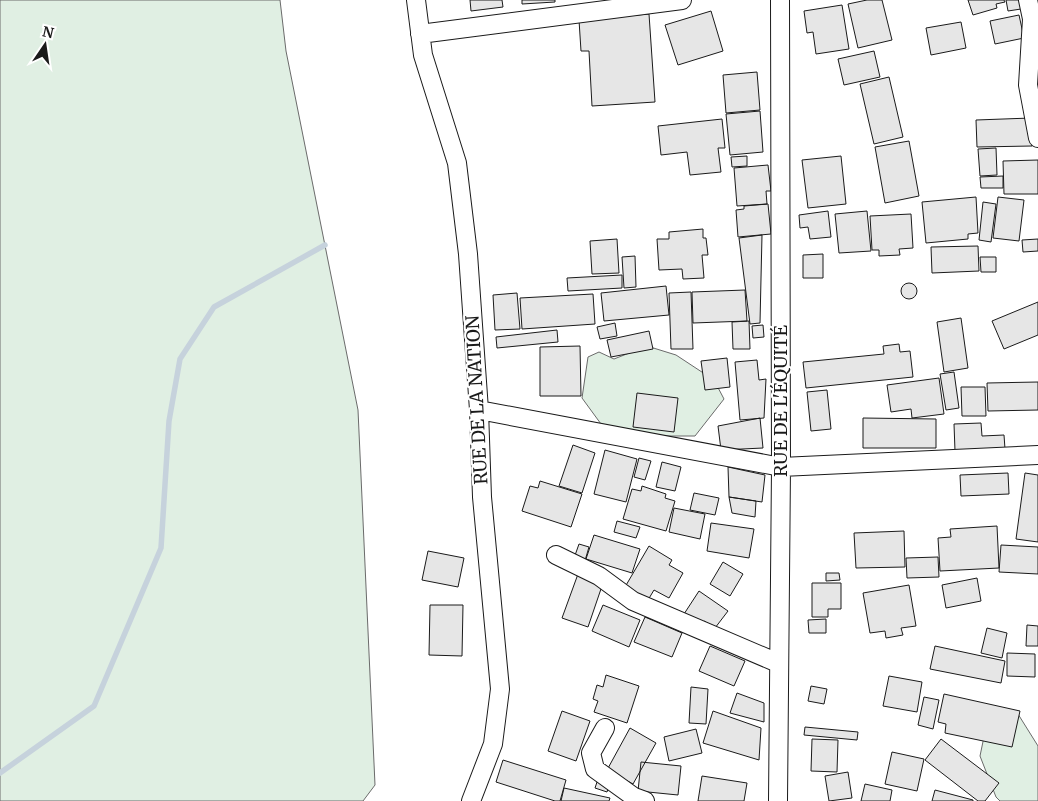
<svg xmlns="http://www.w3.org/2000/svg" width="1038" height="801" font-family="Merriweather,serif">
  <style>
    .green { fill: #e0efe3; stroke: #6a6a6a }
    .lines { fill: none; stroke-linecap: round; stroke-linejoin: round }
    .stream { stroke: #c6d2dc; stroke-width: 5.5 }
    .building { fill: #e6e6e6; stroke: #1a1a1a }
    .minor-casing { stroke: #1a1a1a; stroke-width: 20 }
    .minor { stroke: #fff; stroke-width: 18 }
    .labels { text-anchor: middle; stroke-width: 4; stroke-linejoin: round; paint-order: stroke }
    .street-label { font-size: 18px; fill: #1a1a1a; stroke: #fff }
  </style>
  <rect width="100%" height="100%" fill="#fff"/>
  <path class="green" d="M0 0H280L286 51 358 410 375 785 363 801H0Z
    M647 346 676 355 714 380 724 399 695 436H646L601 424 582 398 588 357 599 352 614 359Z
    M1018 714 1038 746V801H1000L996 797 980 756 986 727Z"/>
  <g class="lines">
    <path class="stream" d="M0 773 94 706 161 548 169 421 180 359 214 307 325 245"/>
  </g>
  <path class="building" d="M470 0H502L503 7 471 11Z
    M522 0H555V2L522 4Z
    M867 0H882L892 40 858 48 848 4Z
    M968 0H1004L1005 2 996 4 997 8 973 15Z
    M1006 0H1020L1021 9 1008 11Z
    M842 5 849 49 816 54 813 32 807 33 804 11Z
    M711 11 723 51 678 65 665 25Z
    M649 14 655 102 592 106 589 51H581L579 20Z
    M1019 15 1024 38 995 44 990 21Z
    M961 22 966 48 931 55 926 28Z
    M874 51 880 77 844 85 838 59Z
    M757 72 760 110 726 113 723 75Z
    M889 77 903 137 874 144 860 84Z
    M760 111 763 152 730 155 726 114Z
    M1031 118 1032 146 977 147 976 120Z
    M722 119 725 148H718L721 172 690 175 687 152 661 155 658 126Z
    M909 141 919 196 885 203 875 147Z
    M996 148 997 175 980 176 978 149Z
    M747 156V166L732 167 731 157Z
    M841 156 846 204 808 208 802 160Z
    M1038 160V194H1004L1003 161Z
    M768 165 771 191H766L767 204 737 206 734 168Z
    M1003 176V188H981L980 177Z
    M976 197 978 233 968 234V239L926 243 922 202Z
    M998 197 1024 200 1019 241 993 238Z
    M983 202 996 204 991 242 979 240Z
    M768 204 771 234 738 237 736 210 744 209V206Z
    M828 211 831 237 810 239 808 227 800 228 799 215Z
    M867 211 871 251 839 253 835 214Z
    M911 214 913 248 899 249 900 255 879 256V250H872L870 216Z
    M703 229V238H706L708 255H702L704 278 683 279 682 269 659 270 657 239H669V232Z
    M762 235 760 323 750 324 739 238Z
    M617 239 619 273 592 274 590 241Z
    M1038 239V251L1023 252 1022 240Z
    M978 246 979 271 932 273 931 247Z
    M823 254V278H803V255Z
    M635 256 636 287 624 288 622 257Z
    M980 257H996V272H981Z
    M622 275V288L568 291 567 278Z
    M901 291a8 8 0 1 1 16 0a8 8 0 1 1-16 0Z
    M666 286 669 315 604 321 601 293Z
    M745 290 747 321 693 323 692 292Z
    M691 292 693 349H671L669 293Z
    M517 293 520 329 495 330 493 295Z
    M593 294 595 324 522 329 520 298Z
    M1038 302V335L1004 349 992 321Z
    M961 318 968 368 944 372 937 322Z
    M749 321 750 349H733L732 322Z
    M615 323 617 336 600 339 597 327Z
    M763 325 764 337 753 338 752 326Z
    M557 330 558 342 497 348 496 337Z
    M649 331 653 349 611 357 607 340Z
    M899 344 900 352 910 351 913 377 806 388 803 362 884 354 883 346Z
    M580 346 581 396H540V347Z
    M727 358 730 387 705 390 701 361Z
    M757 360 759 380 766 379 764 418 740 420 735 362Z
    M954 372 959 408 946 410 940 374Z
    M939 378 944 414 912 418 911 409 891 412 887 385Z
    M1038 382V410L988 411 987 383Z
    M961 387H985L986 416H962Z
    M827 390 831 429 811 431 807 392Z
    M637 393 678 398 674 432 633 427Z
    M760 418 763 448 721 450 718 426Z
    M863 418 936 419V448H863Z
    M981 423 982 436 1004 435 1005 449 955 451 954 424Z
    M573 445 595 453 582 493 559 486Z
    M605 450 637 459 626 502 594 494Z
    M639 458 651 461 645 480 634 477Z
    M662 462 681 467 675 491 656 487Z
    M728 467 765 475 762 502 729 497Z
    M1008 473 1009 494 961 496 960 475Z
    M1025 473 1038 475V542L1016 539Z
    M540 481 582 494 571 527 522 511 530 486 538 488Z
    M642 486 666 494 665 498 675 501 666 531 623 519 632 489 641 491Z
    M694 493 719 498 715 515 690 510Z
    M729 497 756 501 755 517 732 513Z
    M674 508 705 514 700 539 669 532Z
    M617 521 640 527 636 538 614 532Z
    M711 523 754 529 749 558 707 551Z
    M997 526 999 568 940 571 938 538 951 537 950 529Z
    M904 531 905 567 856 568 854 533Z
    M594 535 640 549 632 573 586 559Z
    M579 544 589 547 584 564 573 561Z
    M1001 545 1038 547V574L999 572Z
    M649 546 672 560 669 565 683 573 669 598 654 590 648 600 625 587Z
    M428 551 464 558 458 587 422 580Z
    M938 557 939 577 907 578 906 558Z
    M723 562 743 574 730 596 710 584Z
    M826 573H839L840 580 826 581Z
    M578 574 603 583 588 627 562 618Z
    M977 578 981 601 946 608 942 585Z
    M812 583H841V609H828V617H812Z
    M909 585 916 626 901 628 903 635 886 638 885 631 870 633 863 593Z
    M699 591 728 611 715 628 704 621 701 625 684 614Z
    M430 605H463L462 656 429 655Z
    M603 605 640 620 629 647 592 631Z
    M645 617 682 633 672 657 634 642Z
    M826 619V633H809L808 620Z
    M1027 625 1038 626V646H1026Z
    M987 628 1007 633 1002 658 981 653Z
    M710 646 745 661 734 686 699 671Z
    M935 646 1005 661 1001 683 930 669Z
    M1007 653 1035 654V677L1007 676Z
    M606 675 639 686 627 723 594 712 598 701 593 699 597 685 603 687Z
    M889 676 922 682 917 712 883 706Z
    M811 686 827 689 824 704 808 701Z
    M691 687 708 689 706 724 689 723Z
    M737 693 764 703V722L730 713Z
    M944 694 1020 711 1012 747 945 733 946 724 938 722Z
    M924 697 939 700 933 729 918 725Z
    M562 711 590 721 576 761 548 751Z
    M713 711 761 728 759 760 703 743Z
    M805 727 858 732 857 740 804 735Z
    M630 728 656 743 633 784 607 770Z
    M696 729 702 753 669 761 664 737Z
    M812 739 838 740 837 772 811 771Z
    M941 739 999 783 985 801H978L925 760Z
    M892 752 924 759 917 791 885 784Z
    M503 760 566 780 560 801H555L496 782Z
    M641 762 681 766 678 795 638 791Z
    M848 772 852 798 829 801 825 776Z
    M702 776 747 783 744 801H698Z
    M598 779 610 782 607 792 595 788Z
    M865 784 892 790 890 801H861Z
    M564 788 610 798 609 801H561Z
    M935 790 973 800V801H932Z"/>
  <g class="lines">
    <defs>
      <path id="minor" d="M416 0 423 55 457 163 468 254 479 410 482 497 500 689 493 744 471 801
        M1028 0 1032 19 1028 85 1038 138
        M420 34 682 0
        M479 410 781 467 1038 455
        M556 555 599 576 633 601 778 663
        M605 728 591 753 595 769 634 797 645 801
        M778 801 781 467 780 0"/>
    </defs>
    <use href="#minor" class="minor-casing"/>
    <use href="#minor" class="minor"/>
  </g>
  <g class="labels">
    <g class="street-label">
      <text transform="translate(477 400) rotate(-93)" y="6">RUE DE LA NATION</text>
      <text transform="translate(781 401) rotate(-90)" y="6">RUE DE L'ÉQUITÉ</text>
    </g>
  </g>
  <g transform="translate(45 45) rotate(13)" stroke="#ffffff" stroke-width="4" paint-order="stroke">
  <path d="M0-4L9 19L0 12L-9 19Z" fill="#1a1a1a"/>
  <text y="-8" font-size="14" font-weight="bold" text-anchor="middle" fill="#1a1a1a">N</text>
  </g>
</svg>
